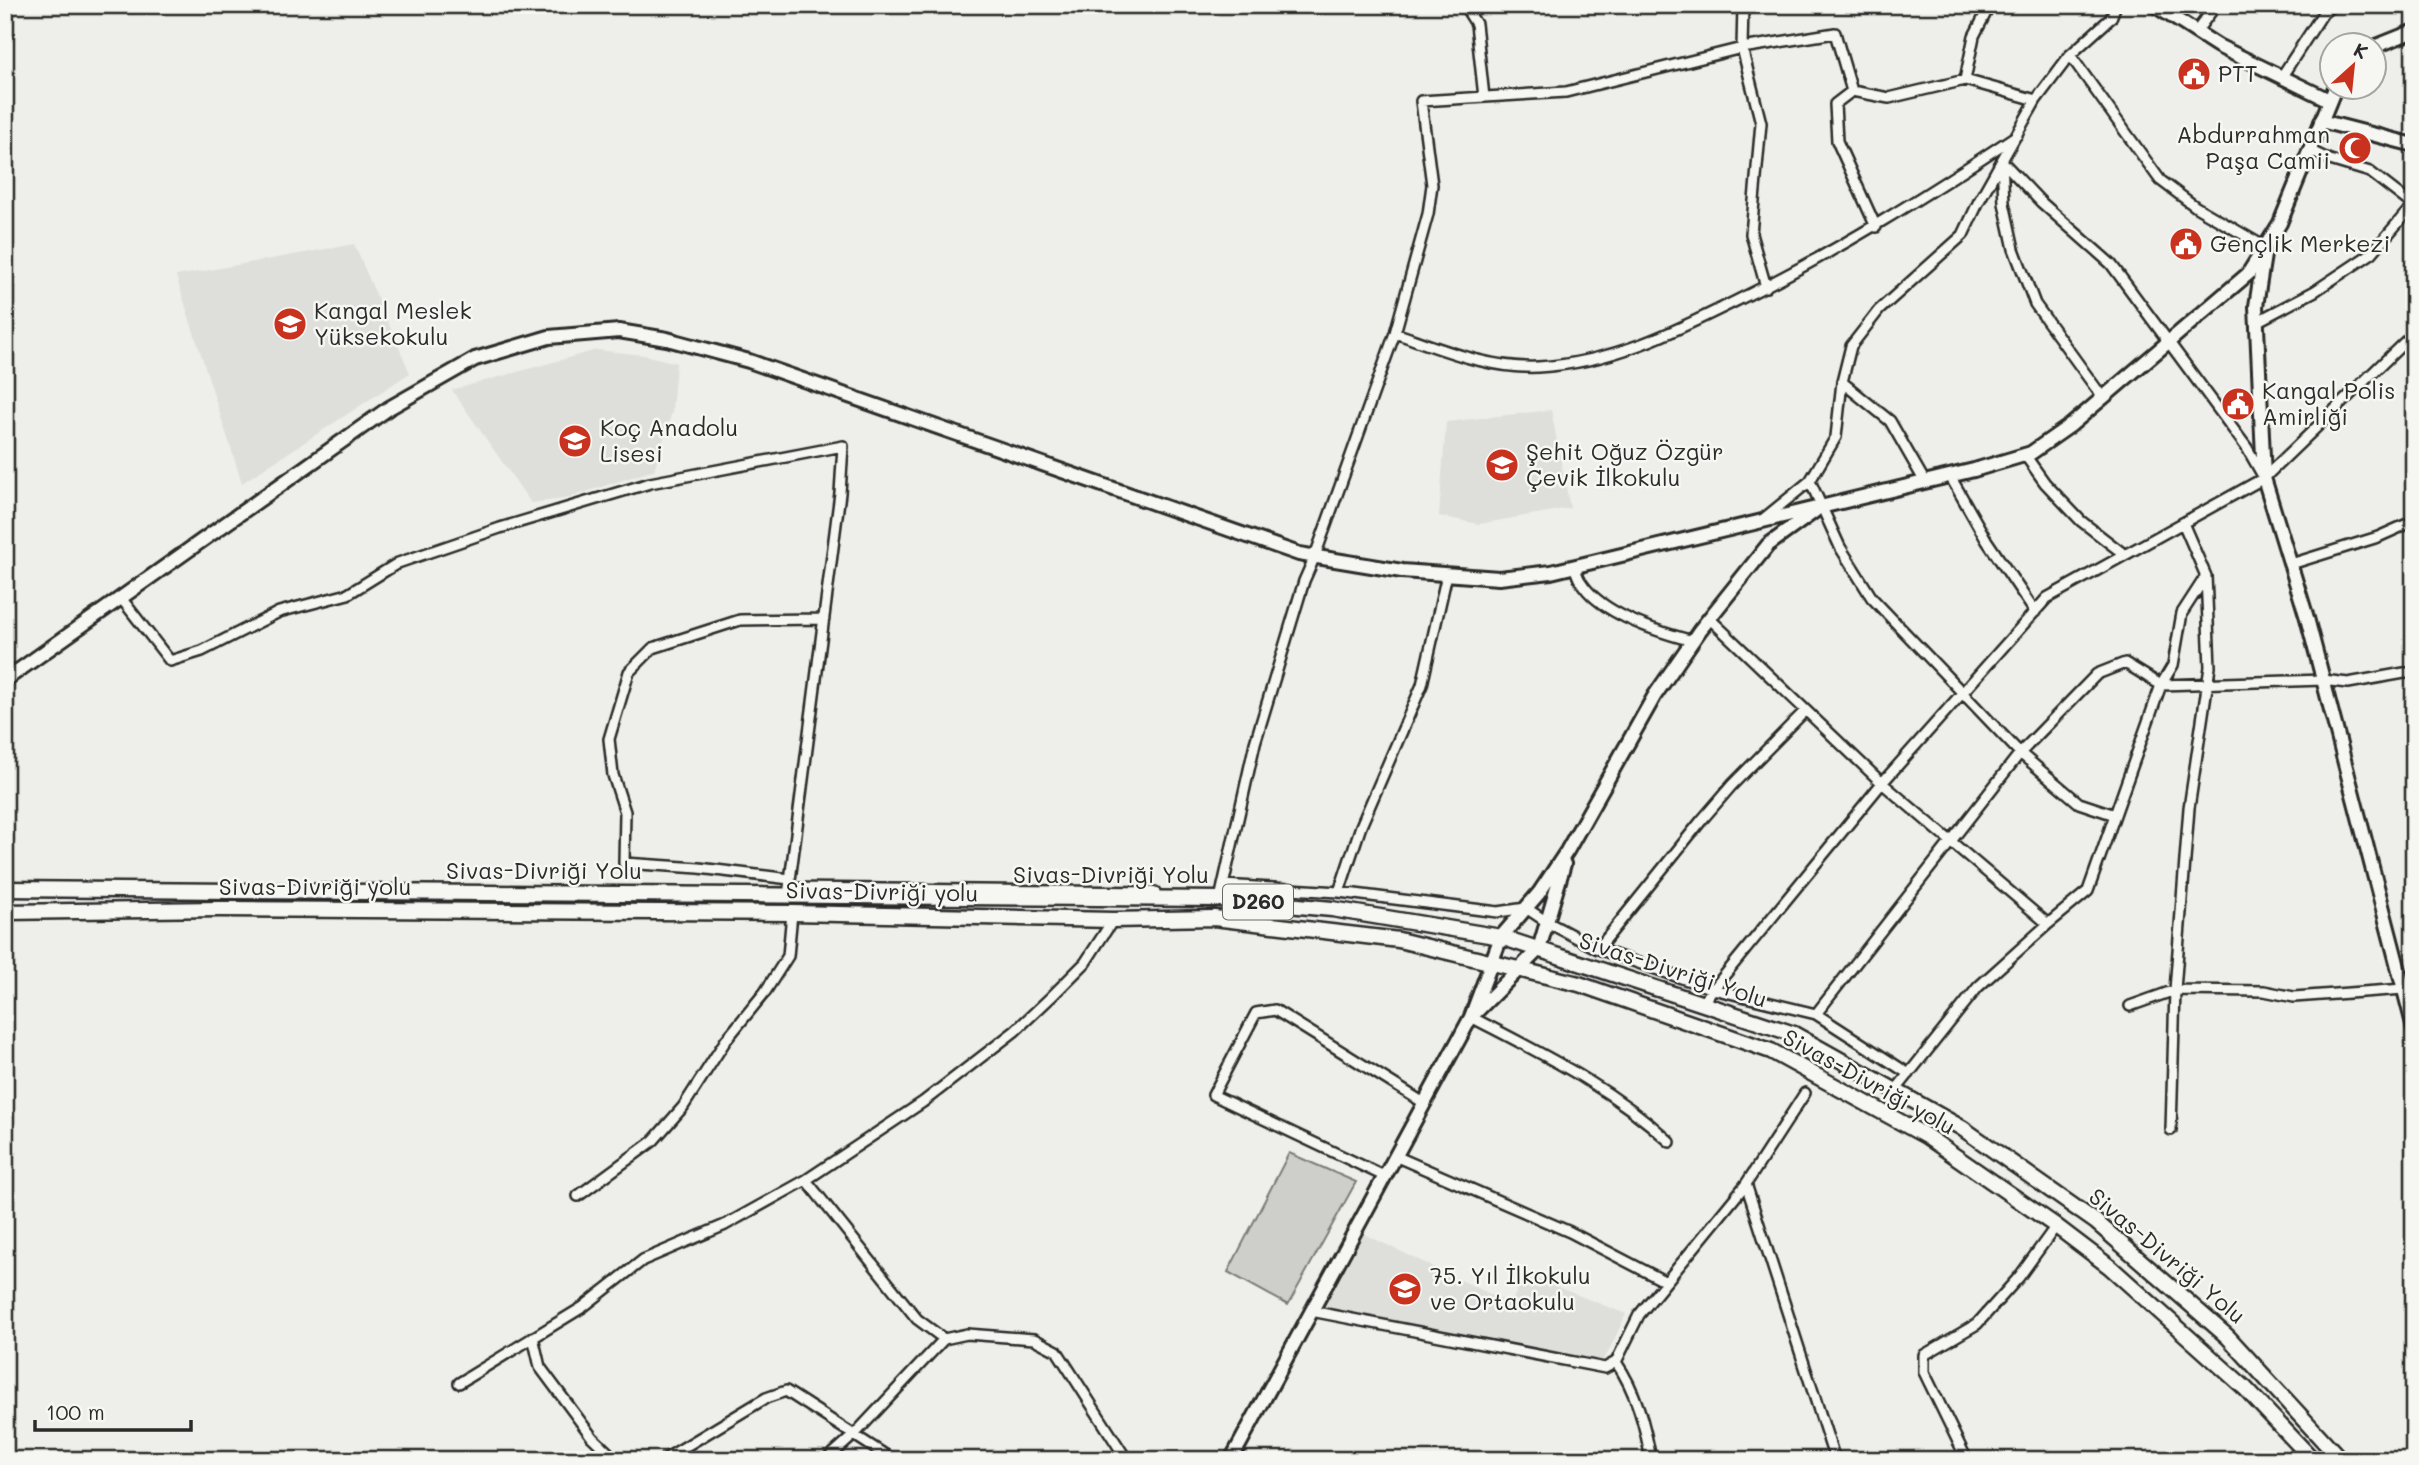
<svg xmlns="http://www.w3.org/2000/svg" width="2419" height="1465" font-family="Mali,sans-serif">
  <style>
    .built { fill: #dededb }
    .green { fill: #cececa; stroke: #7c7c7a; stroke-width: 2 }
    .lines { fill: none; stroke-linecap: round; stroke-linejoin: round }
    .street-casing { stroke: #2b2b2b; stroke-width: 14 }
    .secondary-casing { stroke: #2b2b2b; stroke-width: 18 }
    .primary-casing { stroke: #2b2b2b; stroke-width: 19 }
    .street { stroke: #f6f6f2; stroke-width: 9 }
    .secondary { stroke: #f6f6f2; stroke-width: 12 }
    .primary { stroke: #f6f6f2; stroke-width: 14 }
    .labels { text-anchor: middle; stroke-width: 5; stroke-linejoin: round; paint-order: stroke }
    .shield { fill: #f6f6f2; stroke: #686867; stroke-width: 2 }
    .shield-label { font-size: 21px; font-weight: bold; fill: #2b2b2b }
    .poi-label { font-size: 23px; fill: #2b2b2b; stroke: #f6f6f2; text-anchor: start }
    .street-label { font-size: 23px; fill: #2b2b2b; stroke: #f6f6f2 }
  </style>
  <rect width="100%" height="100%" fill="#eeeeea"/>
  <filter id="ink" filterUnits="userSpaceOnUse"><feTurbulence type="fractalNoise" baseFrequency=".0143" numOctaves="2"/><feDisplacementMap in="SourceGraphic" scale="14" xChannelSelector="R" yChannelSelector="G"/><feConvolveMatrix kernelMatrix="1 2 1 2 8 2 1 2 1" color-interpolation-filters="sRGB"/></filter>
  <g filter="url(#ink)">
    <path class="built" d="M354 244 410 373 242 483 176 276Z
      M597 350 644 355 676 363 672 412 654 470 564 499 531 503 452 390Z
      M1551 410 1570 508 1479 524 1439 516 1446 422Z
      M1360 1232 1511 1304 1524 1274 1626 1314 1608 1353 1599 1364 1321 1309Z"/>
    <path class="green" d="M1289 1153 1356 1182 1288 1305 1228 1272Z"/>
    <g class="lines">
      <defs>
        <path id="street" d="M1464 5 1476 24 1484 97
          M1743 5 1742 48 1761 123 1751 234 1766 287
          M2196 32 2216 5
          M2070 55 2160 180 2196 207 2265 247
          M2282 76 2323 13 2333 5
          M1965 80 1974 36 1990 5
          M2309 150 2330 160 2370 172 2414 206
          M2002 161 2041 202 2111 264 2247 448 2263 476
          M2002 161 2004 203 2014 249 2035 304 2103 398
          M1876 227 1837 141 1835 104 1852 91 1889 98 1965 80 2036 100
          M2256 322 2315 291 2372 253 2413 205
          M1395 333C1441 349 1488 369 1538 367 1612 363 1674 332 1738 300 1836 252 1927 195 2017 135
          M1842 382 1890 421 1925 482
          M2025 455 2045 483 2081 521 2125 555
          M1950 476 1987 541 2035 612
          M1810 481 1840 547 1872 598 2020 753 2079 803 2115 815
          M1762 520 1810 481 1836 437 1842 382 1851 346 1879 310 1963 235 1979 201 2036 100 2070 55 2111 18 2116 5
          M2291 564 2378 537 2414 521
          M1574 566C1576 571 1578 578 1581 582 1601 614 1658 632 1693 641
          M121 598 170 661 202 651 279 612 348 594 398 563 500 528 650 483 843 446 840 493 789 888 1155 892
          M1709 618 1882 783 2048 924
          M790 879 699 868 624 863 625 812 613 775 609 739 629 672 653 648 740 620 824 619
          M1223 885 1339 892 1498 912 1526 908 1547 922 1598 949 1713 989 1816 1014 1909 1074
          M1339 892 1361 826 1422 685 1447 574
          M1220 899 1255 743 1304 581 1315 556 1395 333 1428 214 1432 185 1421 101 1566 92 1742 48 1835 33 1852 91
          M1598 949 1701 821 1732 785 1805 711
          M1701 1004 1882 783 2047 598 2264 478 2414 333
          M2130 1006 2175 990 2264 991 2294 997 2404 989
          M1816 1014 2020 753 2097 674 2125 663 2161 685 2323 680 2348 683 2404 673H2414
          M1471 1017C1542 1054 1611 1087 1670 1142
          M1895 1091 1978 987 2048 924 2088 891 2161 685 2173 665 2182 613 2206 576
          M2171 1130 2175 990 2189 808 2210 667 2206 576 2183 523
          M1395 1156 1570 1232 1666 1282
          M1384 1176 1213 1095 1256 1013 1275 1010 1424 1103
          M806 1180 917 1319 944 1339
          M1746 1184 1835 1460
          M578 1196 653 1141 683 1107 726 1040 765 992 788 956 792 913
          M1311 1311 1605 1368 1616 1362 1639 1315 1746 1184 1805 1093
          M533 1337 540 1367 592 1437 616 1460
          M1616 1362C1636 1391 1645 1425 1651 1460
          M459 1383 583 1307 643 1260 725 1225 806 1180 923 1102 1015 1031 1051 997 1085 963 1113 920
          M663 1460 766 1398 786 1391 893 1460
          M826 1460 854 1435 944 1339 967 1334 1034 1339 1057 1351 1127 1460
          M1967 1460 1924 1372V1355L1977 1324 2019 1277 2056 1226"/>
        <path id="secondary" d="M2154 5 2218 46 2329 100
          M2374 47 2414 31
          M2321 121 2414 145
          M2264 255 2256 306 2264 478 2307 618 2414 1028
          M5 680 389 408 475 359 549 337 619 331 667 339 749 361 1299 554 1402 571 1499 578 1551 572 1974 470 2031 453 2071 425 2248 274 2280 223 2335 88
          M1476 1012 1539 949 1564 864
          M1231 1460 1471 1017 1501 937 1539 893 1567 851 1655 695 1700 630 1768 545 1815 511"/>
        <path id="primary" d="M5 889 1220 899 1332 909 1501 937 1794 1034 1962 1128 2096 1222 2228 1337 2341 1460
          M5 912 219 909 792 913 1113 920 1214 918 1399 940 1579 984 1771 1051 1926 1136 2056 1226 2110 1267 2245 1388 2313 1460"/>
      </defs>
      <use href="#street" class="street-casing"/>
      <use href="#secondary" class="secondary-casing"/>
      <use href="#primary" class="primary-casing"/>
      <use href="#street" class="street"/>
      <use href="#secondary" class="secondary"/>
      <use href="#primary" class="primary"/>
    </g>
  </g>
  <defs>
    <symbol id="civic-disc" viewBox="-11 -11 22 22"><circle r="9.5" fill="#c8321e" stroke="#f6f6f2"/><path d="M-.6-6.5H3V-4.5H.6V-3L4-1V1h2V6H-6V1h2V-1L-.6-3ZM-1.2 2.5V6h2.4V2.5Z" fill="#fff"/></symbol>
    <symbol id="mosque-disc" viewBox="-11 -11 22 22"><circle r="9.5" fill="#c8321e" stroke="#f6f6f2"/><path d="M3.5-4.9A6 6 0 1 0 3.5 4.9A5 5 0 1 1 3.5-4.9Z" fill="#fff"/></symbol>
    <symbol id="university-disc" viewBox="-11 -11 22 22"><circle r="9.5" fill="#c8321e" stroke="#f6f6f2"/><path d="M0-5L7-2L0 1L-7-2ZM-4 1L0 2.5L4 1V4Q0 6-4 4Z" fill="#fff"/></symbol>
    <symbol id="school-disc" viewBox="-11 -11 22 22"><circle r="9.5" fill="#c8321e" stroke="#f6f6f2"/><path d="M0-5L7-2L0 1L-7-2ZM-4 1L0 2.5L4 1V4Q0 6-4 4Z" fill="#fff"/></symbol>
  </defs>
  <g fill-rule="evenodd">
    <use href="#civic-disc" x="2175" y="55" width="38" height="38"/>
    <use href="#mosque-disc" x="2336" y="129" width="38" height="38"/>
    <use href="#civic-disc" x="2167" y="225" width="38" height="38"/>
    <use href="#university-disc" x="271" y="305" width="38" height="38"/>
    <use href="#civic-disc" x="2219" y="385" width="38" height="38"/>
    <use href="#school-disc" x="556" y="422" width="38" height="38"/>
    <use href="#school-disc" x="1483" y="446" width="38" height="38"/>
    <use href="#school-disc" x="1386" y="1270" width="38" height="38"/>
  </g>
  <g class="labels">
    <rect class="shield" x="1223" y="884.5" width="70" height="35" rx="5"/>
    <g class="shield-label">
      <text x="1258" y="909">D260</text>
    </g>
    <g class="poi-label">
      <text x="2218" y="82">PTT</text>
      <text x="2330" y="143" text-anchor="end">Abdurrahman<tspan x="2330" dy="26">Paşa Camii</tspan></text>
      <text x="2210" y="252">Gençlik Merkezi</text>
      <text x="314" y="319">Kangal Meslek<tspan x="314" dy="26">Yüksekokulu</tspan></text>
      <text x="2262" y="399">Kangal Polis<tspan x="2262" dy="26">Amirliği</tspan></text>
      <text x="600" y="436">Koç Anadolu<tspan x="600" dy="26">Lisesi</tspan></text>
      <text x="1526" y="460">Şehit Oğuz Özgür<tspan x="1526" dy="26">Çevik İlkokulu</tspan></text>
      <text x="1430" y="1284">75. Yıl İlkokulu<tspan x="1430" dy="26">ve Ortaokulu</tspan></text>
    </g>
    <g class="street-label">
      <text x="544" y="879">Sivas-Divriği Yolu</text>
      <text x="1111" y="883">Sivas-Divriği Yolu</text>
      <text x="315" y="895">Sivas-Divriği yolu</text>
      <text transform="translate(882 892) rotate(1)" y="8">Sivas-Divriği yolu</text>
      <text transform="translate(1673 970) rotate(18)" y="8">Sivas-Divriği Yolu</text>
      <text transform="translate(1869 1082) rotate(29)" y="8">Sivas-Divriği yolu</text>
      <text transform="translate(2167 1256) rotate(40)" y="8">Sivas-Divriği Yolu</text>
    </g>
  </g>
  <rect width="2419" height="1465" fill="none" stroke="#f6f6f2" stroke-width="28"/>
  <rect x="14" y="14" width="2391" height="1437" fill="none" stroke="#2b2b2b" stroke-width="2.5" filter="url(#ink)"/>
  <g transform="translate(2353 66) rotate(27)"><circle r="33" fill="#f6f6f2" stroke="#a5a5a2" stroke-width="2"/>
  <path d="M0-5L12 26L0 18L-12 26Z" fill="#c8321e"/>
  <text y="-10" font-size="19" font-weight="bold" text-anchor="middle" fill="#2b2b2b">K</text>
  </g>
  <path d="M35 1420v10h156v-10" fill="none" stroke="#2b2b2b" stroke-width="3.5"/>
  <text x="46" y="1420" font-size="21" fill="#2b2b2b" stroke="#f6f6f2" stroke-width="5" paint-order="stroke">100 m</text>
</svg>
